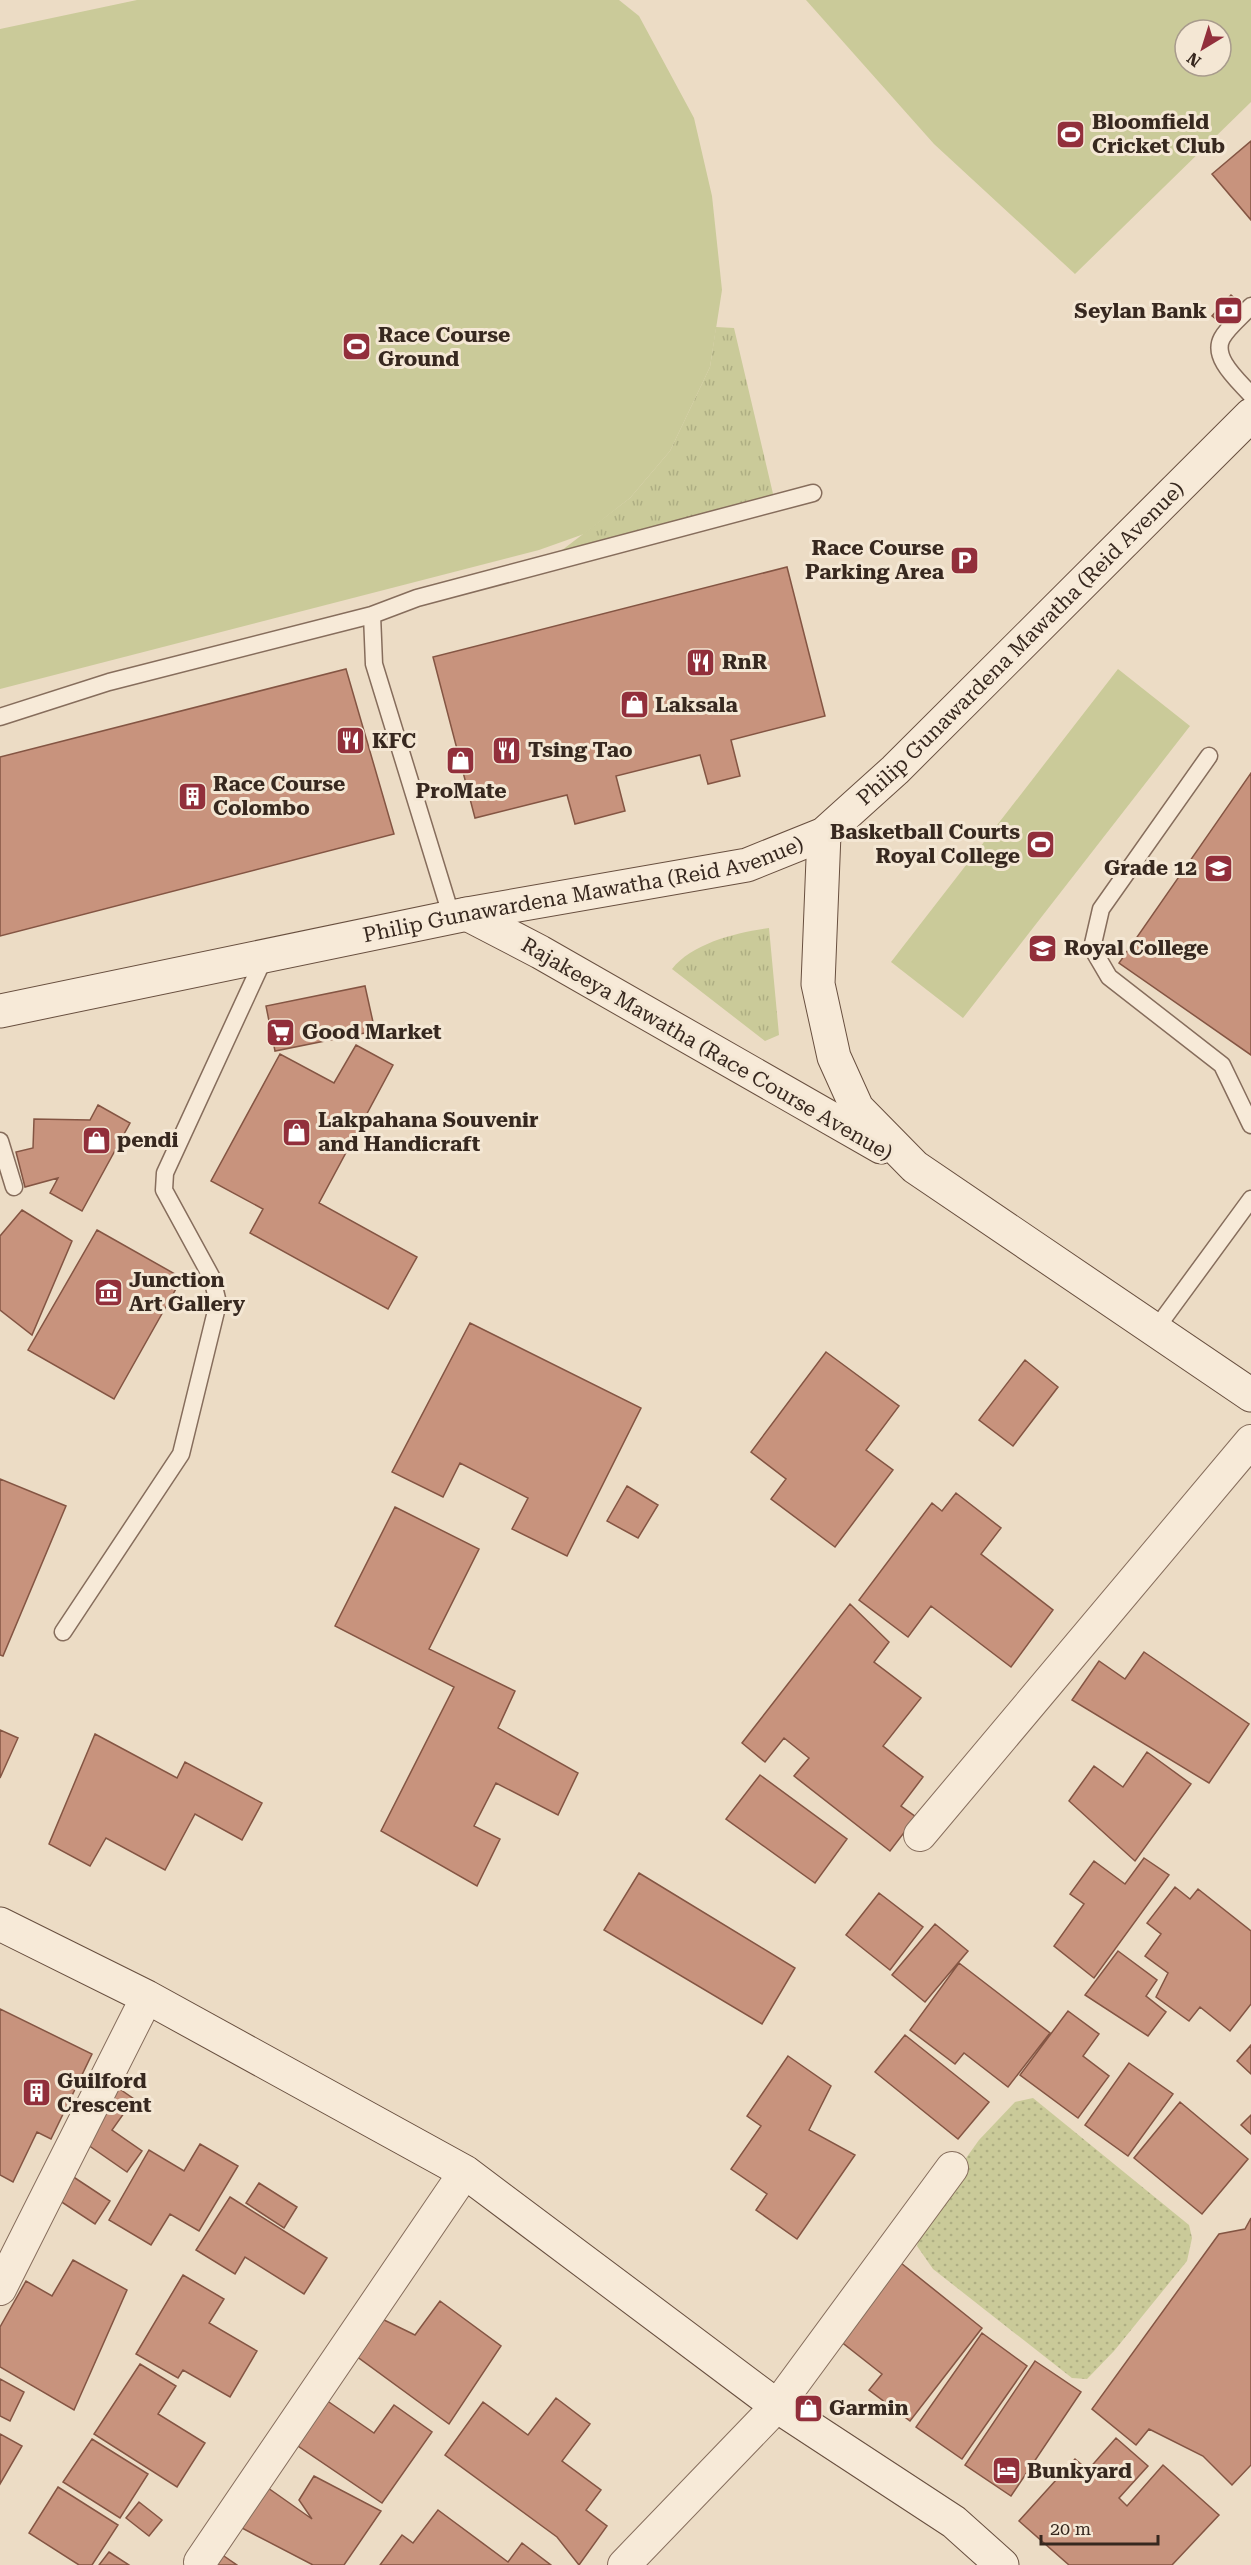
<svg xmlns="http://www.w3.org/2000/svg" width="1251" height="2565" font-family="'Roboto Serif',serif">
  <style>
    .grass { fill: url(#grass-tufts) }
    .garden { fill: url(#garden-dots) }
    .pitch { fill: #caca99; fill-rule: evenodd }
    .building { fill: #c8937d; stroke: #845543; stroke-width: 1.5 }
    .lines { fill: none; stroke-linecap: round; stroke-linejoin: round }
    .lane-casing { stroke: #866d5c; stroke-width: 19 }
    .street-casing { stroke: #866d5c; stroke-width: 34 }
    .secondary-casing { stroke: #684f3f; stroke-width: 35 }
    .lane { stroke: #f7ead8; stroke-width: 16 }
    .street { stroke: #f7ead8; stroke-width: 32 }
    .secondary { stroke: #f7ead8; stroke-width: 33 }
    .labels { text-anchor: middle; stroke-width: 6; stroke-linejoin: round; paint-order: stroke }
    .poi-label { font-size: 21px; font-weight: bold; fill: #37281f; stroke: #f4e7d4; text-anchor: start }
    .street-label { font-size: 21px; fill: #37281f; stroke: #f4e7d4 }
  </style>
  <defs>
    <pattern id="grass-tufts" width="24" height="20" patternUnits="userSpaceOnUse" patternTransform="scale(1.5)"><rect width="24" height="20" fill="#caca99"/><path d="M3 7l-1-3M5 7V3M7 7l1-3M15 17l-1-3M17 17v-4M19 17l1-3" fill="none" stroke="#aeae83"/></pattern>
    <pattern id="garden-dots" width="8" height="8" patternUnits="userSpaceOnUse" patternTransform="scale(1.5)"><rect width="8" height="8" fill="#caca99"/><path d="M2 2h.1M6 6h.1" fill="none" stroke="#aeae83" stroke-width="1.8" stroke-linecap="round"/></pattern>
  </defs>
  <rect width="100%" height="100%" fill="#ecdcc5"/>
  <path class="grass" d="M716 327 734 328 774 498 557 554 630 498 670 451 710 367Z
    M769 928 779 1035 765 1041 672 969C692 943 738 932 769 928Z"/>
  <path class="garden" d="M1033 2098 1189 2225 1192 2238 1187 2261 1114 2351 1087 2379 1072 2378 933 2269 917 2246 924 2217 979 2140 1015 2102Z"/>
  <path class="pitch" d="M137 0H619L639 16 694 118 712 196 722 290 710 367 670 451 630 498 584 534 539 550 0 689V29Z
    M806 0H1251V102L1075 274 934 144ZM1185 30H1221V66H1185Z
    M1118 669 1190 726 963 1018 891 962Z"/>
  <path class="building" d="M1251 141V220L1212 174Z
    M1231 295 1244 306 1226 327 1212 316Z
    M787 567 825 716 731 740 740 776 708 784 700 755 616 776 625 811 575 824 567 795 475 818 433 657Z
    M346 669 394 834 0 936V757Z
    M1251 773V1055L1119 963Z
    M365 986 375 1031 275 1051 266 1006Z
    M356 1045 393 1065 319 1203 417 1257 388 1309 250 1233 263 1209 211 1181 280 1054 334 1083Z
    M98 1105 130 1123 82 1211 50 1193 58 1178 25 1187 16 1152 33 1148 34 1119 90 1120Z
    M22 1210 72 1241 32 1335 0 1310V1236Z
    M97 1230 182 1278 114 1399 28 1350Z
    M470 1323 641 1408 567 1556 512 1529 528 1498 460 1463 443 1497 392 1472Z
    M826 1352 899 1406 866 1450 893 1470 835 1547 771 1499 786 1479 751 1452Z
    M1025 1360 1058 1387 1013 1446 979 1420Z
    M0 1479 66 1506 3 1656 0 1655Z
    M627 1486 658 1505 638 1538 607 1521Z
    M956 1493 1001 1528 981 1554 1053 1610 1011 1667 931 1606 908 1637 859 1600 932 1503 942 1511Z
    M395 1507 479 1549 429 1649 515 1691 498 1728 578 1773 558 1815 496 1783 474 1826 500 1839 477 1886 381 1831 454 1687 335 1626Z
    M850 1604 889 1642 874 1662 921 1698 883 1746 923 1777 901 1806 916 1817 890 1851 794 1776 809 1758 784 1738 765 1762 742 1743Z
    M1144 1652 1249 1724 1209 1783 1072 1700 1099 1661 1125 1679Z
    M0 1730 18 1738 0 1778Z
    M95 1734 177 1778 185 1762 262 1803 242 1840 195 1814 165 1870 106 1838 90 1866 49 1844Z
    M1147 1752 1191 1784 1135 1861 1069 1801 1094 1766 1123 1787Z
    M760 1775 847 1839 815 1883 726 1819Z
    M1144 1858 1169 1875 1094 1978 1054 1946 1084 1904 1070 1894 1094 1861 1125 1884Z
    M639 1873 795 1968 762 2024 604 1930Z
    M1175 1887 1190 1899 1198 1889 1251 1931V2004L1230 2031 1200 2007 1189 2021 1156 1997 1168 1973 1145 1956 1161 1934 1147 1923Z
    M879 1893 923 1927 890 1970 846 1935Z
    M935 1924 968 1951 925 2002 892 1975Z
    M1118 1951 1157 1980 1146 1996 1166 2012 1148 2036 1085 1995Z
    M959 1963 1050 2033 1008 2087 964 2053 955 2064 910 2030Z
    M0 2009 92 2054 51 2139 37 2132 13 2182 0 2175Z
    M1068 2011 1099 2034 1083 2056 1109 2076 1078 2118 1020 2075Z
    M905 2035 989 2102 958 2139 875 2072Z
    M1251 2045V2074L1237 2061Z
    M788 2056 831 2086 809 2130 855 2155 797 2239 756 2210 767 2194 731 2169 761 2126 747 2116Z
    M1129 2063 1173 2094 1128 2156 1085 2125Z
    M111 2083 134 2099 112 2130 142 2151 127 2172 78 2138Z
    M1180 2102 1248 2159 1202 2214 1134 2158Z
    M1251 2115V2134L1241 2125Z
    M200 2144 238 2166 199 2231 170 2214 151 2245 109 2220 149 2150 184 2171Z
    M72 2176 110 2201 95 2224 57 2199Z
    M259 2183 297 2207 284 2228 246 2203Z
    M230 2197 327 2258 304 2294 245 2257 235 2274 196 2250Z
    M1251 2218V2465L1232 2485 1203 2456 1149 2429 1136 2445 1092 2409 1219 2234 1245 2229Z
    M891 2255 982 2328 910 2421 869 2390 882 2374 830 2333Z
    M73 2260 127 2290 74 2410 0 2367V2327L26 2281 52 2296Z
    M183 2275 224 2299 209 2323 257 2351 230 2397 183 2370 178 2378 136 2354Z
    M440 2301 501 2346 449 2424 352 2353 378 2317 415 2335Z
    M982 2333 1027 2366 962 2459 916 2427Z
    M1035 2361 1081 2392 1011 2496 965 2465Z
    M140 2364 176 2386 158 2414 205 2443 177 2487 94 2434Z
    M0 2379 24 2392 10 2421 0 2416Z
    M556 2398 590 2424 562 2461 601 2490 586 2510 607 2526 579 2565 557 2537 445 2455 483 2402 528 2435Z
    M326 2400 374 2433 394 2405 432 2432 382 2503 295 2444Z
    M0 2434 22 2446 0 2484Z
    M1116 2438 1148 2466 1119 2498 1127 2506 1163 2465 1219 2515 1172 2565H1069L1019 2521 1075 2459 1088 2470Z
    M92 2439 148 2474 120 2518 63 2482Z
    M314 2476 381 2511 344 2565H313L240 2527 268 2488 312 2519 299 2500Z
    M58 2487 118 2525 92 2565H79L29 2533Z
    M139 2502 162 2520 149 2536 126 2518Z
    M438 2510 508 2562 522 2543 551 2565H380L402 2535 413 2543Z
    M109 2552 129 2565H99Z
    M221 2554 237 2565H214Z"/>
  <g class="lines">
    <defs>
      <path id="lane" d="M1251 306C1242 316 1228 327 1222 338 1211 358 1239 381 1251 395
        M0 717 109 682 372 615
        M1209 756 1101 909 1092 948 1109 977 1222 1065 1251 1125
        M452 918 374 664 372 615 417 598 813 493
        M0 1141 14 1187
        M1155 1330 1251 1199
        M63 1632 181 1454 218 1303 212 1278 164 1190 165 1173 265 956"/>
      <path id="street" d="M920 1835 1251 1441
        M0 2289 147 1997
        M200 2562 465 2172
        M624 2565 777 2406 952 2168"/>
      <g id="secondary">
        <path d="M824 834 818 984 834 1057 857 1108 915 1167 1251 1395"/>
        <path d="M467 914 540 952 881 1147"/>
        <path id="s1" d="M0 1011 467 914 747 865 824 834 895 770 1251 415"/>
        <path d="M0 1924 147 1997 465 2172 777 2406 954 2522 1002 2565"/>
      </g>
    </defs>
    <use href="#lane" class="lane-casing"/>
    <use href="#street" class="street-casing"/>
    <use href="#secondary" class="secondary-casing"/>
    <use href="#lane" class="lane"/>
    <use href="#street" class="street"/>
    <use href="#secondary" class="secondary"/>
  </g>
  <defs>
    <symbol id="stadium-square" viewBox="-11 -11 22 22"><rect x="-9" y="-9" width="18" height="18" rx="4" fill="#922f3b" stroke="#f4e7d4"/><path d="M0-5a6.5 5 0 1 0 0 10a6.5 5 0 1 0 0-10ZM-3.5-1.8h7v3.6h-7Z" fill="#fff"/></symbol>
    <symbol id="bank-square" viewBox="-11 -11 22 22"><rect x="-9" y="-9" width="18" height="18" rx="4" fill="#922f3b" stroke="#f4e7d4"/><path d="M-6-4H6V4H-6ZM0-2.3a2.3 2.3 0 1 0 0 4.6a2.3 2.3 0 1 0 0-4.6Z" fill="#fff"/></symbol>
    <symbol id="parking-square" viewBox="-11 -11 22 22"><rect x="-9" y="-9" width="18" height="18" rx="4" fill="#922f3b" stroke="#f4e7d4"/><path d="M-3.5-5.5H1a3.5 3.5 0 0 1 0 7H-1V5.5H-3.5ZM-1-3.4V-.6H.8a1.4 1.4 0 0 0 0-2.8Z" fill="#fff"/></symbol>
    <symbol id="restaurant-square" viewBox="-11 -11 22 22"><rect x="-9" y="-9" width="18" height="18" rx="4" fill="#922f3b" stroke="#f4e7d4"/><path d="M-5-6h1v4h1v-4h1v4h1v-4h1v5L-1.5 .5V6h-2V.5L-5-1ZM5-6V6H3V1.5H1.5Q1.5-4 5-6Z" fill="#fff"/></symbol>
    <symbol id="shop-square" viewBox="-11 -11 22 22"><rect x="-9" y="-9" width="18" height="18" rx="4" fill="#922f3b" stroke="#f4e7d4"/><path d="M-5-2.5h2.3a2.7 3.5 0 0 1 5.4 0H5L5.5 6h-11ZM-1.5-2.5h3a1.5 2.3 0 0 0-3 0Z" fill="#fff"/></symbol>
    <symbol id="building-square" viewBox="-11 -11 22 22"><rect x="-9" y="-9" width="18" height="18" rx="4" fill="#922f3b" stroke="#f4e7d4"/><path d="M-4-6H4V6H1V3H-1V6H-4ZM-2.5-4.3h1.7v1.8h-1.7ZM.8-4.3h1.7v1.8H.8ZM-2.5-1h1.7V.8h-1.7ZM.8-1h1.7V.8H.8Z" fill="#fff"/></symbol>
    <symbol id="university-square" viewBox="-11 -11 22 22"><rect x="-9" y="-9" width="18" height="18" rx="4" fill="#922f3b" stroke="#f4e7d4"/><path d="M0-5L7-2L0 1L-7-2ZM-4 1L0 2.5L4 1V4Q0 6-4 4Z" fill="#fff"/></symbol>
    <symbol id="school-square" viewBox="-11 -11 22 22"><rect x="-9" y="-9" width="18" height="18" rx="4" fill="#922f3b" stroke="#f4e7d4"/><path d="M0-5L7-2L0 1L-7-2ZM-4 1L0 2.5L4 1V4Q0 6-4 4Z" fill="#fff"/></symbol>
    <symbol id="supermarket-square" viewBox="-11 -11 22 22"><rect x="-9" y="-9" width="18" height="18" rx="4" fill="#922f3b" stroke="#f4e7d4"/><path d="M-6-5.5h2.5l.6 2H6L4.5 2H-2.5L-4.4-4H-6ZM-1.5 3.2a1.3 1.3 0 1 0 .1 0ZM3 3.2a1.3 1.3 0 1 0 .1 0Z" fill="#fff"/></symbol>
    <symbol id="museum-square" viewBox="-11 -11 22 22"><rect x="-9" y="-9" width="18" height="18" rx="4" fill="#922f3b" stroke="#f4e7d4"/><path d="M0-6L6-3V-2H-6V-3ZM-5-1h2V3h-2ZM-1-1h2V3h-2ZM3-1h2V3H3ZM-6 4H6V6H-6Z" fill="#fff"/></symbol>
    <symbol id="hotel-square" viewBox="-11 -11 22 22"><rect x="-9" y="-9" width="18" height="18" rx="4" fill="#922f3b" stroke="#f4e7d4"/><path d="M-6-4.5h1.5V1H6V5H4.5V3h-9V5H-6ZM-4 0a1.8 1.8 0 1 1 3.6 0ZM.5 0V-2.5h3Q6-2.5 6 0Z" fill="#fff"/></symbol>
  </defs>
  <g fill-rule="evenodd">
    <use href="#stadium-square" x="1054" y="118" width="33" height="33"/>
    <use href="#bank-square" x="1212" y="294" width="33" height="33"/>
    <use href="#stadium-square" x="340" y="330" width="33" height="33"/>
    <use href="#parking-square" x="948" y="544" width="33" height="33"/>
    <use href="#restaurant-square" x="684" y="646" width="33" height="33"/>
    <use href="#shop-square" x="618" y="688" width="33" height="33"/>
    <use href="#restaurant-square" x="334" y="724" width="33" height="33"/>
    <use href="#restaurant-square" x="490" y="734" width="33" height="33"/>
    <use href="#shop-square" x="444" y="744" width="33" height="33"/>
    <use href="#building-square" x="176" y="780" width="33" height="33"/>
    <use href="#stadium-square" x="1024" y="828" width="33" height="33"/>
    <use href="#university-square" x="1202" y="852" width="33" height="33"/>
    <use href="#school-square" x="1026" y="932" width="33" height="33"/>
    <use href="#supermarket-square" x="264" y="1016" width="33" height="33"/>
    <use href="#shop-square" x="280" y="1116" width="33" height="33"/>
    <use href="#shop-square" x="80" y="1124" width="33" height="33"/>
    <use href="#museum-square" x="92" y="1276" width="33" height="33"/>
    <use href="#building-square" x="20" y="2076" width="33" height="33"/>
    <use href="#shop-square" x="792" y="2392" width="33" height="33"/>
    <use href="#hotel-square" x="990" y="2454" width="33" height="33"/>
  </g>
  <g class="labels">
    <g class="poi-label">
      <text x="1092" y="129">Bloomfield<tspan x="1092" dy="24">Cricket Club</tspan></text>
      <text x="1207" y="318" text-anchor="end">Seylan Bank</text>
      <text x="378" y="342">Race Course<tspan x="378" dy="24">Ground</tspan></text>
      <text x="944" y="555" text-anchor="end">Race Course<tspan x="944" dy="24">Parking Area</tspan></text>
      <text x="722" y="669">RnR</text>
      <text x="655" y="712">Laksala</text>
      <text x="372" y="748">KFC</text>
      <text x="528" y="757">Tsing Tao</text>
      <text x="213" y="791">Race Course<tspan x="213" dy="24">Colombo</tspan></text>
      <text x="461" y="798" text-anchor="middle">ProMate</text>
      <text x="1020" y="839" text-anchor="end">Basketball Courts<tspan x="1020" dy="24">Royal College</tspan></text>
      <text x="1197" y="875" text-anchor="end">Grade 12</text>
      <text x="1064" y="955">Royal College</text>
      <text x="302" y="1039">Good Market</text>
      <text x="318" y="1127">Lakpahana Souvenir<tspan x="318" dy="24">and Handicraft</tspan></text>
      <text x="117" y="1147">pendi</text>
      <text x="129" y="1287">Junction<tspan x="129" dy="24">Art Gallery</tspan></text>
      <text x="57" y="2088">Guilford<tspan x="57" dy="24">Crescent</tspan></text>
      <text x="829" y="2415">Garmin</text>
      <text x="1027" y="2478">Bunkyard</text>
    </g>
    <g class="street-label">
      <text dy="7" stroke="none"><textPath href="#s1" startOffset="1118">Philip Gunawardena Mawatha (Reid Avenue)</textPath></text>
      <text dy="7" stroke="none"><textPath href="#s1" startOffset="596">Philip Gunawardena Mawatha (Reid Avenue)</textPath></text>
      <text transform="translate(707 1049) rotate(30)" y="7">Rajakeeya Mawatha (Race Course Avenue)</text>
    </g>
  </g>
  <g transform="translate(1203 48) rotate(218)"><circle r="28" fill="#f4e7d4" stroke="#a89b8c" stroke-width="1.5"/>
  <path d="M0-4.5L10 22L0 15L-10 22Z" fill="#922f3b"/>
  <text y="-9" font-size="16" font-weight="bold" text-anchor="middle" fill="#37281f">N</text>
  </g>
  <path d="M1041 2535v9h117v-9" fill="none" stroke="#37281f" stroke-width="3"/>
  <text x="1050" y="2535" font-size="18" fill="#37281f" stroke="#f4e7d4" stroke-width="4.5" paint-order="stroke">20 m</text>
</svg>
